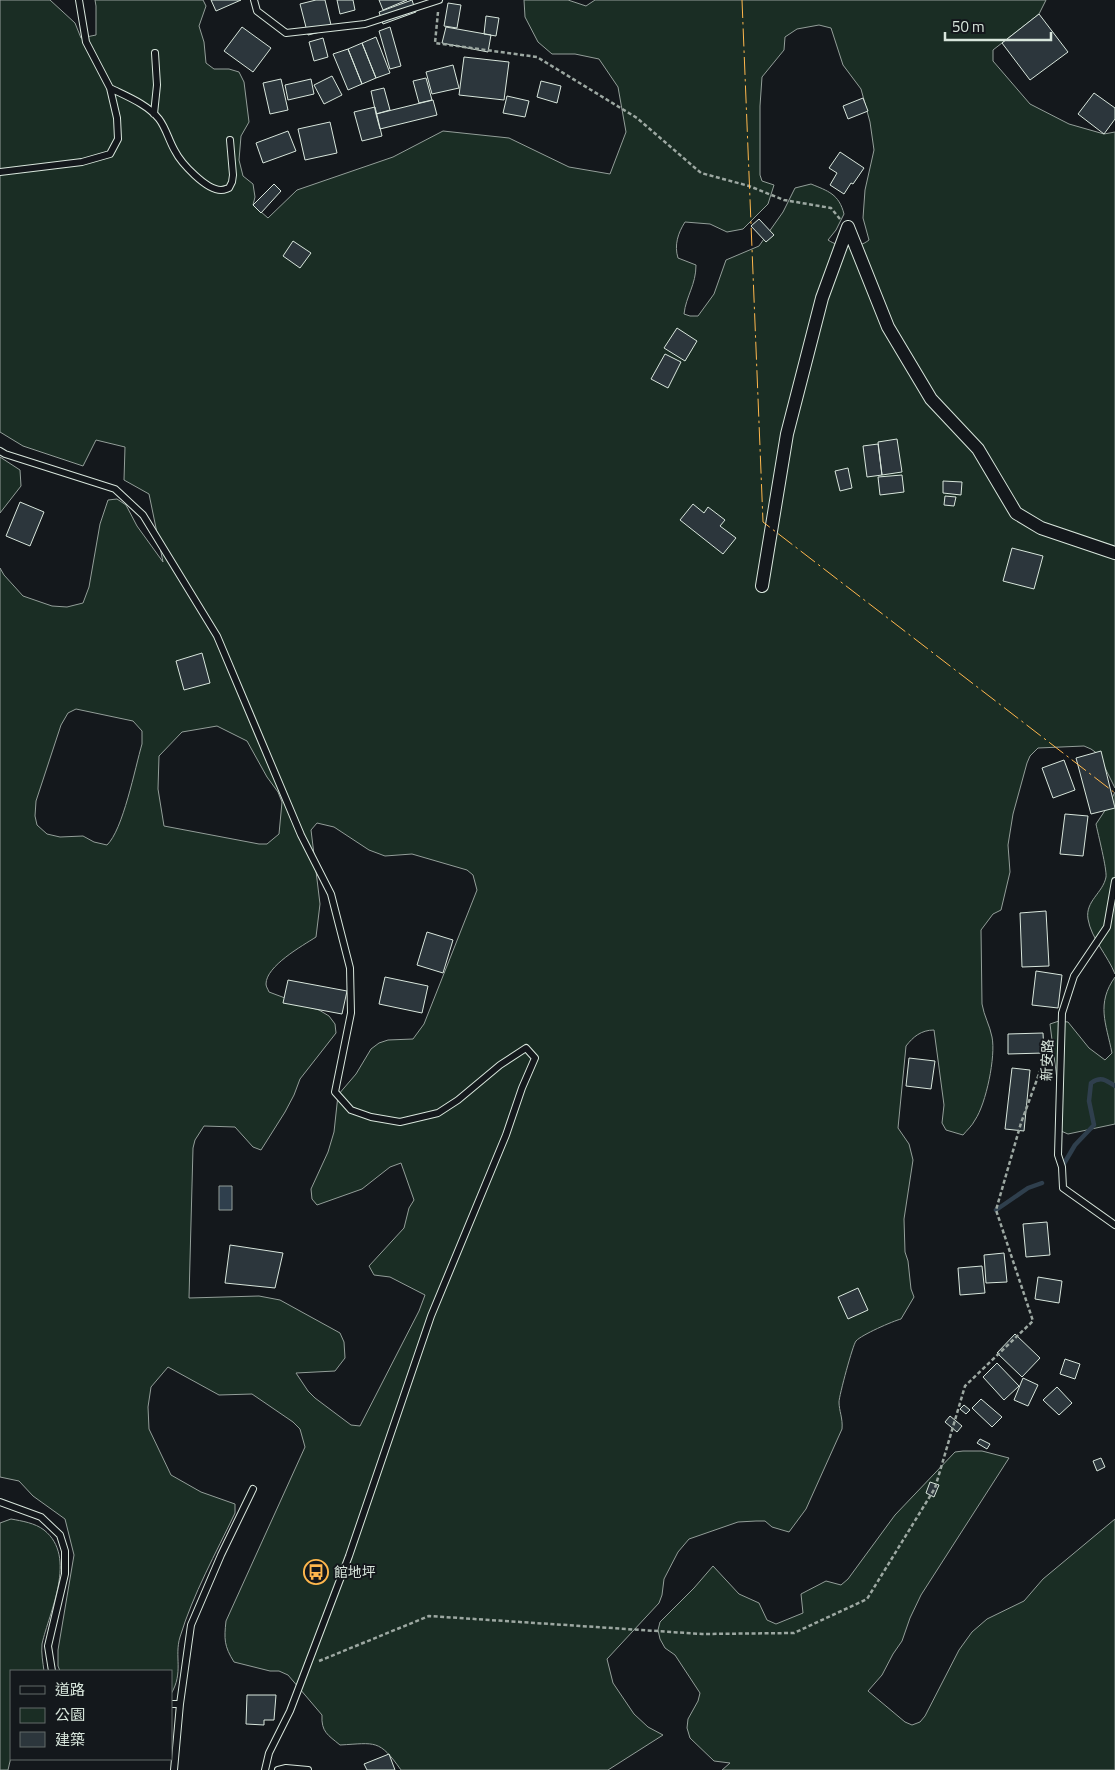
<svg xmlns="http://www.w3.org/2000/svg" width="1115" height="1770" font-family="'Titillium Web','Noto Sans TC',sans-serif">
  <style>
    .green { fill: #1a2d24; stroke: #939e99; fill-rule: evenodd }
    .water { fill: #2f3f4d; stroke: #939e99 }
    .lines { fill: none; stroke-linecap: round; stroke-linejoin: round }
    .stream { stroke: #2f3f4d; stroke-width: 4.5 }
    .building { fill: #2c363c; stroke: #d8e6dc }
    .lane-casing { stroke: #d8e6dc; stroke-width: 8 }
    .street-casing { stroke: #d8e6dc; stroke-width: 14 }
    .path { stroke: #9da8a2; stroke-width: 2.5; stroke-dasharray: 4 2.5; stroke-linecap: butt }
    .lane { stroke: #14181c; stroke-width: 6 }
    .street { stroke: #14181c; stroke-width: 12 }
    .power { stroke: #ffb74d; stroke-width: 1; stroke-dasharray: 18 4 2.5 4; stroke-linecap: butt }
    .labels { text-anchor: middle; stroke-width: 4; stroke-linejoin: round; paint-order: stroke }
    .street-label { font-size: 14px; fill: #d8e6dc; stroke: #14181c }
    .poi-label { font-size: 14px; fill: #d8e6dc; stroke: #14181c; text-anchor: start }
  </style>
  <rect width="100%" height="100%" fill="#14181c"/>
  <path class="green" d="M0 0H50L75 23 81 38 96 35V6L95 0H203L206 6 199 26 204 42 206 63 214 69H229L239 72 244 82 249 122 241 136 239 160 243 176 253 184 255 197 253 205 268 218 297 190 393 157 443 131 509 138 569 167 610 174 626 132 618 87 599 59 575 54H552L538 42 525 17 524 0H568L586 6 595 0H1046L1039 14 993 50V61L1030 104 1069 124 1104 134 1115 132V788L1098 754 1091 749 1084 746 1038 748 1030 756 1027 763 1013 814 1008 845 1010 872 1001 910 993 914 981 930 982 1004C984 1016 990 1026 992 1037 996 1056 986 1104 975 1120 972 1126 967 1130 963 1135L946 1130 942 1123 944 1105 934 1030C921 1030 913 1037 906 1046L898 1128 909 1144 913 1160 904 1219 905 1252 908 1261 911 1289 914 1297 901 1319C893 1321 861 1335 856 1341 853 1344 839 1396 839 1402 839 1411 843 1418 842 1429L806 1509 789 1532 772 1527 765 1521H756L738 1522 689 1539 678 1552 664 1579 662 1595 659 1603 607 1659 613 1683 634 1714 648 1727 663 1735 608 1770H401C379 1739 376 1743 340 1745 328 1735 321 1732 322 1715L288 1675 279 1671H270L234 1662C224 1646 224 1639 226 1621L305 1447 300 1429 293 1422 252 1394 219 1395 168 1367 151 1387 148 1407 149 1429 171 1475 201 1492 235 1504V1513C216 1553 193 1594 180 1637 174 1657 184 1672 171 1694V1671H60L58 1666V1650L74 1555 65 1519 33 1496 19 1481 0 1477V568L4 575 23 596 52 606 67 607 83 603 89 587 100 524 108 500 117 499 126 505 137 526 163 562 149 494 124 480 125 447 96 440 83 466 23 446 0 432ZM819 25 831 28 843 65 861 89 870 122 874 150 865 190 863 218 869 240C858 249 840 248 828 240L836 230 844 214C839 194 828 191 811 184L795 188 783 212 759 246 726 260 714 294 698 316H690L684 314C686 296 696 285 696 265L678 258C674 245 678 233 685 222L710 224 727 232 743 229 768 204 774 185 762 181 760 175V106L762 77 784 50 785 37 797 29ZM76 709 133 721 142 731V744C135 768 123 830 107 845L94 842 83 836 60 837 47 834 37 825 35 816 36 801 61 725 68 713ZM217 726 247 741 267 777 278 792 282 802 279 834 267 844H259L164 826 158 789 159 756 182 732ZM317 823 334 827 369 850 385 856 412 854 467 870 473 875 477 890 424 1024 413 1039 388 1040 379 1043 371 1049 356 1074 338 1095 334 1132 328 1152 311 1189 312 1199 317 1205 362 1189 390 1167 401 1163 414 1200 409 1208 404 1228 369 1266 374 1275 390 1277 425 1295 419 1311 360 1426 351 1425 315 1398 308 1391 296 1373 335 1371 345 1358 344 1342 340 1333 280 1300 259 1296 189 1298 193 1148 195 1140 204 1126 235 1127 253 1147 261 1150 285 1112 294 1095 300 1079 336 1033 335 1024 329 1016 319 1010 309 1007 269 992C268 989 266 987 266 984 266 966 302 946 316 937L320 904 311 830Z
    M0 457 20 470 21 486 0 513Z
    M1115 792V974C1108 956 1091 938 1088 919 1085 901 1103 893 1106 877 1107 869 1098 834 1096 824L1108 806Z
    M1115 977V1124L1068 1134 1061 1131V1111L1050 1024 1059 1021 1068 1022 1089 1048 1105 1060 1112 1053C1106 1023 1096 1004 1115 977Z
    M963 1451H982L1009 1458 921 1595 910 1618 902 1641 893 1654 882 1675 868 1691 905 1722 912 1725 920 1722 925 1716 959 1650 972 1632 987 1619 1024 1601 1043 1579 1115 1519V1770H722L730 1763 714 1761 690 1738 687 1728 688 1719 698 1701 700 1693 675 1655 665 1648 660 1639 658 1630 660 1622 694 1588 713 1566 739 1594 759 1603 767 1620 776 1624 803 1613 801 1594 826 1581 841 1585 848 1579 895 1515 955 1452Z
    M11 1519C22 1521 35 1523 44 1530 78 1557 49 1612 42 1644 41 1653 43 1663 44 1671H11V1757L8 1770H0V1523Z"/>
  <path class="water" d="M219 1186H232V1210H219Z"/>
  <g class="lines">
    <path class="stream" d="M1062 1167 1075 1145 1094 1125 1089 1101 1091 1083C1101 1076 1106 1080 1115 1086
      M996 1210 1028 1188 1042 1183"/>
  </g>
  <path class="building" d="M211 0H241L216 11Z
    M316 0H325L332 29 308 35 300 4Z
    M337 0H353L355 10 340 14Z
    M379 0H407L383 10Z
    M412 0 416 12 383 24 379 12Z
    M448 3 461 5 457 28 444 26Z
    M1039 14 1068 52 1030 80 1002 43Z
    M486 16 499 18 496 36 484 34Z
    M242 27 271 48 253 72 224 51Z
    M390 27 401 66 390 69 379 31Z
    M446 27 491 35 488 52 442 43Z
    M376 37 390 73 376 78 362 43Z
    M323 38 328 57 314 61 309 42Z
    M362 43 376 78 362 84 348 49Z
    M348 49 362 84 348 90 333 54Z
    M464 57 509 62 504 100 459 95Z
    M453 65 459 88 432 94 426 72Z
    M332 76 342 95 324 104 314 85Z
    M426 78 432 100 419 103 413 81Z
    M281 79 288 110 270 114 263 83Z
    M311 79 314 94 288 100 285 85Z
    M541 81 561 86 557 103 537 97Z
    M384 88 390 110 376 114 371 91Z
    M1094 93 1115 108V119L1104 134 1078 114Z
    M507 96 529 101 525 117 503 113Z
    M863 98 868 111 848 119 843 106Z
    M433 100 437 115 380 129 376 114Z
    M375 107 382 136 362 141 354 112Z
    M330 122 337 153 305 160 298 129Z
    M288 131 296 151 263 163 256 143Z
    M840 152 864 168 853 184 851 183 844 194 830 185 837 173 829 168Z
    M274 184 281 191 261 213 253 205Z
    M759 219 774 235 766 242 751 226Z
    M293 241 311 253 300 268 283 256Z
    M677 328 697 341 685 361 664 348Z
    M665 354 681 362 668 388 651 379Z
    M897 439 902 472 882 475 878 442Z
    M878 444 882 475 867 477 863 446Z
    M848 468 852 488 840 491 835 471Z
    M902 475 904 492 880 495 878 477Z
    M943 481 962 482 961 495 943 493Z
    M945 496 956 497 954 506 944 505Z
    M20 502 44 512 30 546 6 536Z
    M693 504 704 513 708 507 725 520 720 526 736 538 723 554 680 520Z
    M1012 548 1043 556 1034 589 1003 581Z
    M202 653 210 683 184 690 176 661Z
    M1101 751 1115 808 1091 814 1076 758Z
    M1064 760 1075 790 1053 798 1042 768Z
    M1065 814 1088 816 1083 856 1060 854Z
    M1046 911 1049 966 1022 967 1020 913Z
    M427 932 453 940 443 973 417 965Z
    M1036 971 1062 975 1058 1008 1032 1005Z
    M385 977 428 986 422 1013 379 1004Z
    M288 980 347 991 342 1014 283 1003Z
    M1043 1033 1044 1053 1008 1054V1034Z
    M909 1058 935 1061 931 1089 906 1086Z
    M1012 1068 1030 1070 1024 1131 1005 1129Z
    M1047 1222 1050 1255 1026 1257 1023 1224Z
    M230 1245 283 1253 275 1288 225 1283Z
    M1004 1253 1007 1282 986 1283 984 1255Z
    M982 1266 985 1293 960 1295 958 1268Z
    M1038 1277 1062 1281 1059 1303 1035 1299Z
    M858 1288 868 1310 848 1319 838 1297Z
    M1015 1334 1040 1358 1022 1377 997 1353Z
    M1065 1359 1080 1364 1075 1379 1060 1374Z
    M997 1363 1019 1386 1004 1400 983 1377Z
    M1023 1378 1038 1385 1028 1406 1014 1400Z
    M1057 1387 1072 1403 1059 1415 1043 1400Z
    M981 1399 1002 1417 992 1427 972 1408Z
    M964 1405 970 1410 966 1414 960 1409Z
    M950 1416 962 1426 957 1432 945 1422Z
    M980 1439 990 1444 987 1449 977 1443Z
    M1101 1458 1105 1467 1097 1471 1093 1461Z
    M930 1482 939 1485 934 1497 926 1493Z
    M247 1695H276L274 1720H264V1725L246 1724Z
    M389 1754 395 1770H367L364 1764Z"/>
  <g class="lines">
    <defs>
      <path id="lane" d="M254 0 257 11 286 33 365 24 439 0
        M110 88C126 96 147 104 159 119 166 128 169 141 175 151 181 163 206 190 221 190 224 190 226 189 229 188L232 182 233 175 230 140
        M154 114 157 85 155 53
        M0 172 82 162 110 154 118 139 117 118 110 88 86 42 79 0
        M0 451 5 454 115 489 143 515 217 636 301 835 331 894 350 968 351 1013 335 1092 351 1110 371 1117 400 1122 438 1113 458 1100 500 1065 526 1048 535 1058 522 1088 506 1135 431 1316 349 1556 290 1711 269 1753 265 1770
        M1115 881 1107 927 1074 976 1062 1013 1058 1155 1062 1167 1063 1188 1115 1225
        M0 1502 41 1517 60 1535 65 1551V1574L48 1646 52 1671
        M171 1704H180L174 1770
        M180 1704 191 1625 221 1555 253 1489
        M278 1770 286 1768 308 1770"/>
      <path id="street" d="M848 227 888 327 931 399 978 449 1016 513 1041 528 1115 553
        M762 586 787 434 822 298 848 227"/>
    </defs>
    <use href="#lane" class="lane-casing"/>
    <use href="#street" class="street-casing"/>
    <path class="path" d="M438 12 435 43 537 57 637 118 701 173 749 186 784 200 831 208 840 219
      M319 1661 429 1616 702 1634 794 1633 867 1599 935 1488 965 1386 1033 1321 996 1210 1021 1123 1050 1044"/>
    <use href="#lane" class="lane"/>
    <use href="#street" class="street"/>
    <path class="power" d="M742 0 763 522 1115 793"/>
  </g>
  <defs>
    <symbol id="bus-ring" viewBox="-11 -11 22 22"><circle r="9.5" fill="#14181c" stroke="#ffb74d" stroke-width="1.5"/><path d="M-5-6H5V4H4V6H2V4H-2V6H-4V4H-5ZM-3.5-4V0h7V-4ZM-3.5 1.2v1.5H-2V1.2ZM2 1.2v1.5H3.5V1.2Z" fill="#ffb74d"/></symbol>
  </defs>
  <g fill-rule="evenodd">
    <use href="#bus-ring" x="302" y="1558" width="28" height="28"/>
  </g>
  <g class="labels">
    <g class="street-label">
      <text transform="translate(1047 1060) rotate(-88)" y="5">新安路</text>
    </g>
    <g class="poi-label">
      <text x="334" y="1577">館地坪</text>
    </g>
  </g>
  <rect x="10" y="1670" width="162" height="90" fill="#14181c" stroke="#626a69"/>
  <rect x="20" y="1686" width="25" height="8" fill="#14181c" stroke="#626a69"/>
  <text x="55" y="1695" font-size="15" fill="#d8e6dc">道路</text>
  <rect x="20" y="1708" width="25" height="15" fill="#1a2d24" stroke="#626a69"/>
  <text x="55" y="1720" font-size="15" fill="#d8e6dc">公園</text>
  <rect x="20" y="1732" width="25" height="15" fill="#2c363c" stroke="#626a69"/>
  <text x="55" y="1745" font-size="15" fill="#d8e6dc">建築</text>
  <path d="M945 32v8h106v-8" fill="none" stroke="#d8e6dc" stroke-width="2.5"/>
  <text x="952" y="32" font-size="15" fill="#d8e6dc" stroke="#14181c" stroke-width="4" paint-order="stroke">50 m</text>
</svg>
